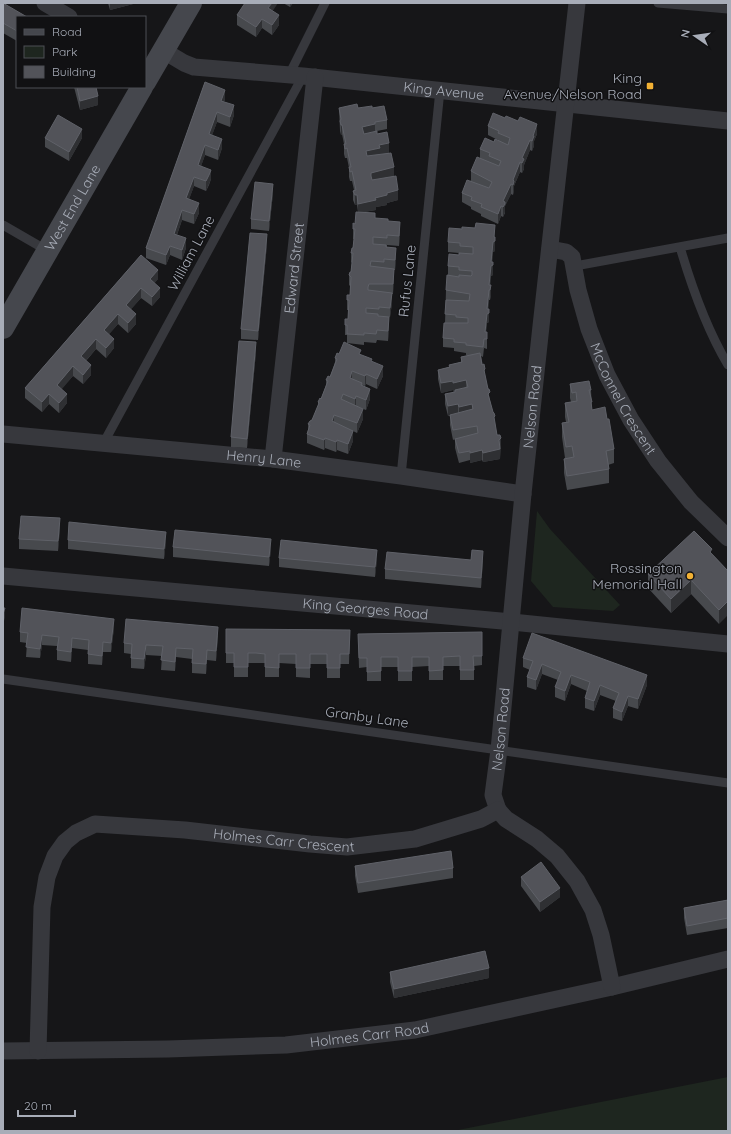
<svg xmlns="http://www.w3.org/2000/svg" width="731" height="1134" font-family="Quicksand,sans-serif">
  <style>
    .green { fill: #1e261f }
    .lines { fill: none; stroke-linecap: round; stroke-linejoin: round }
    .lane { stroke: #37383d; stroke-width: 9 }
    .street { stroke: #37383d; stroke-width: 17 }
    .secondary { stroke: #45474d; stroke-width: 22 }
    .wall { fill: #47494d }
    .shaded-wall { fill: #2f3033 }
    .building { fill: #525359; stroke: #5f6168 }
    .poi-dot { fill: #f2b134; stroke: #111113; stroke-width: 1.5 }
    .labels { text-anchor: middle; stroke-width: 3; stroke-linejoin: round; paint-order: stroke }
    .poi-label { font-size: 14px; fill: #a8adb8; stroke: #111113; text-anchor: end }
    .street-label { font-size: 14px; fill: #a8adb8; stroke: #111113 }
  </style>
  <rect width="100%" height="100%" fill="#161618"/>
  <path class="green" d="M537 511 550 529 620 605 613 611 553 607 531 581Z
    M728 1077V1131H453Z"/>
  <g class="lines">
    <path class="lane" d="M658 3 728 9
      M289 75 325 3
      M3 225 48 251
      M680 247C692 288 706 328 728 365
      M575 266 728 238
      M103 444 303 76
      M401 476 440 90
      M3 679 728 783"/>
    <g class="street">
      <path d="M45 3 69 17"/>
      <path id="s1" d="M164 51 184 63 194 67 303 76 728 121"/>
      <path id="s2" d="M550 249 566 252 572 257 578 290 589 329 607 375 631 420 658 461 691 502 728 538"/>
      <path id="s3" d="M3 434 273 459 401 476 523 494"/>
      <path id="s4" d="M273 459 315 77"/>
      <path id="s5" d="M3 576 512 622 728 644"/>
      <path id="s6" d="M498 810 493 795 499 750 523 494 541 326 577 3"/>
      <path id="s7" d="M3 1051 168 1049 286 1045 415 1030 612 987 728 959"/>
      <path id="s8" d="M38 1051 42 907 47 877 55 856 65 842 76 833 95 824 185 830 310 844 347 847 415 839 481 819 498 810 506 819 537 839 557 856 577 881 593 910 601 935 612 987"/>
    </g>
    <g class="secondary">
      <path d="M145 82 191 3"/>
      <path id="s9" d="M3 328 142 87"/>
    </g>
  </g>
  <path class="wall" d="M3 3 17 17V41L3 33Z
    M108 3H137L110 10Z
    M283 3H293L290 7Z
    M273 11 279 25 272 35 262 28 256 37 237 25V15Z
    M205 82 225 99 224 102 234 115 230 127 217 122 212 135 222 148 218 160 205 155 201 166 211 179 209 185 206 191 194 186 189 199 199 213 194 224 182 220 177 235 186 248 182 260 170 255 166 265 146 258V248Z
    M74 87H96L98 105 80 110Z
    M339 108H372L387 120V129L377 131V134L389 153 398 200 387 203V205L376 207V210L364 212 375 218 388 221 400 232 399 246 387 245V247L396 258 395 270H394L393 294H392V303L390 317H389V327L388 341 377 340 376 343 364 342V345L347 343V335H345V325L348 319V310H347V295H350V286L349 285V275L351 272 352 263 351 262V253L353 248 354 239H353V223L355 224 358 212 357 205H355L353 200V191L354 190 352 181H350L349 177V168L347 158H345L344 154V144L342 134 341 135 340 131Z
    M488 126 537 134 534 141V146L532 151 530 150 524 165V169L522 173 520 172 514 186V190L513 195 511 194 505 206V213L503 217 501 216 498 224 481 216V214L471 209V207L462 202V193L471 180V171L480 158V149L494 142 498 141V140L488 135Z
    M45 138H82L69 161 45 147Z
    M273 193 269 231 251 229V219Z
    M494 237 495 251 493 252 492 262 493 275 491 276 490 285 491 295 490 300H489L488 309 489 322 487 323 486 332H487V349L484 348 483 357 481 356 497 435 501 438 500 459 483 462 482 460 470 463V460L459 463 455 448V439L453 440 450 425V416H448L445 404V394L453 393V390L441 393 438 379V370L449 367V365L461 362V357L469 355H466V353L454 351V348L443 347V338L445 323 446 290 448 276V266L459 255V253L448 252V242Z
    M267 244 258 340 241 339V329Z
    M141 255 158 279 154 283 160 297 152 306 141 298 131 309 136 324 128 333 118 324 109 334 114 348 106 358 96 349 86 361 91 375 83 384 73 376 61 389 67 403 59 413 49 404 42 412 25 398V388Z
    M256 352 247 448 231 447V437Z
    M339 354 361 355 372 362 383 376 377 389 366 384 365 386 362 385 370 399 366 410 358 407 363 419 357 433 353 431V441L348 454 337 450 336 452 325 448 324 450 307 443V434L308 430V424L312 420 318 407V402L321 399 326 385V380L330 377 335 362V358Z
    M570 384 591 390 592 410 607 419 614 449V463L608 465 609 469V483L567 490 564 473V459L565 458 562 437V423L566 422 565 417V403L571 402 570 398Z
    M60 528 58 551 19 549V539Z
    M68 540 166 541 164 559 68 549Z
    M173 547 271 549 269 566 173 557Z
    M712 554 728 571 719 624 691 594 671 613 648 588V574Z
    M279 558 377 559 375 577 279 567Z
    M471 560 483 561 481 588 385 579V569Z
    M114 628 111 652H103L102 665 88 664V650L72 648 71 662 57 660V646L42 645 40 658 26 657 27 643 20 642V632Z
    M226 629 350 630 349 664H340V678H327V664H310V678L296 677V664L279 663V677H265V663H248V677H234V663H226Z
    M482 632V665L474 666V680H460V666H443V680H429V666L412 667V681H398V667H381V681H367V667L359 668 358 634Z
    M218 636 216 661 207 660 206 674 192 673V659L176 657 175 671 161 670 162 656 146 655 144 669 131 668V654L124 653V643Z
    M523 658 647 685 638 709 628 706 622 721 613 718V708L616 701 600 695 594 711 585 708V698L587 691 571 684 565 701 555 697V687L558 680 542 674 536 690 527 687V677L530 670 523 667Z
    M355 866 453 868V878L358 893 355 876Z
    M521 877 560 897 540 912 521 886Z
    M728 900V928L687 935 684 918V908Z
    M390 972 489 978 394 998 390 982Z"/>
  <path class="shaded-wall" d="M110 3H137L110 10Z
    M272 3H278L268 18V8Z
    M290 3H293L290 7Z
    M279 15V25L272 35V25Z
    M262 19V28L256 37V27Z
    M225 90V99L221 111V101Z
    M98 96V105L80 110V101Z
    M234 105V115L230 127V117Z
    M217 112V122L209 144V134Z
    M375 124V134L362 137V127Z
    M537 124V134L534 141V146L532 151 533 136Z
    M341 125H342V134L341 135Z
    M82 129V138L69 161V152Z
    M222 139V148L218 160V150Z
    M530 140V150L524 165V169L522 173V158Z
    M389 143V153L366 161V151L379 145Z
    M205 145V155L198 175V165Z
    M520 162V172L514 186V190L513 195V180Z
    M394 167V177L371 183V173Z
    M211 170V179L206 191V181Z
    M194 177V186L186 208V198Z
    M273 184V193L269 231V221Z
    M511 184V194L505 206V212L503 217V201Z
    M398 190V200L387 203V205L376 207V210L358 213V204L387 193Z
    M355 195H357V205H355Z
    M199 203V213L194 224V214Z
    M501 206V216L498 224V214Z
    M182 210V220L174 243V234Z
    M400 222V232L399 246V236Z
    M495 225 494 242 495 237V251L493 252 492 266 493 262V275L491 276 490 290 489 285Z
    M267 234V244L258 340V331Z
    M186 238V248L182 260V250Z
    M170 246V255L166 265V255Z
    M396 248V258L395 270V260Z
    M394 269V279L393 294V284Z
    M158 270V279L150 289V279Z
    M491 285V295L490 300V290Z
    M141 288V298L126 315V305Z
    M160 288V297L152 306V297Z
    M489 290V300L488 313 489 309V322L487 323 485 339V332Z
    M392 293V303L390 317V308Z
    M118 314V324L104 340V330Z
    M136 314V324L128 333V323Z
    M389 317V327L388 341V331Z
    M96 339V349L81 366V356Z
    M114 339V348L106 358V348Z
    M256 342V352L247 448V439Z
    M91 365V375L83 384V375Z
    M73 366V376L57 395V385Z
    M383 366V376L377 389V379Z
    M485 369V378L484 370Z
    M352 371V381L350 378Z
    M366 374V384L365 386V376Z
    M466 380V390H455V392L453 393V383Z
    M453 381V390L441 393V383Z
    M370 389V399L366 410V400Z
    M49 394V404L42 412V402Z
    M67 394V403L59 413V403Z
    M356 396V406L355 409V399Z
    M591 402H592V416Z
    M458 404V414L448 416V406Z
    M472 404V414L459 417V407Z
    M363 409V419L357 433V423Z
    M334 415V425L332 421Z
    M353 431V441L348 454V444Z
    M325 438V448L324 450V440Z
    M501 438 500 459 483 462V453Z
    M337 440V450L336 452V442Z
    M482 450V460L470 463V453Z
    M60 518V528L58 551V541Z
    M166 532V541L164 559V549Z
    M271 539V549L269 566V557Z
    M377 550V559L375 577V567Z
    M483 551V561L481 588V578Z
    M691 580V594L671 613V599Z
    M728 601V615L719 624V610Z
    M5 608V618L3 624V614Z
    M114 619V628L111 652V643Z
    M218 627V636L216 661V651Z
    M42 635V645L40 658V649Z
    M72 638V648L71 662V652Z
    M103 642V652L102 665V656Z
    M146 645V655L144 669V659Z
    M176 648V657L175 671V662Z
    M207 650V660L206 674V664Z
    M542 664V674L536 690V680Z
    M571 675V684L565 701V691Z
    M647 675V685L638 709V699Z
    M600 685V695L594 711V701Z
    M628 696V706L622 721V712Z
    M560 888V897L540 912V902Z
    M489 968V978L394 998V989Z"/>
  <path class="building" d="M3 3 27 17H17V31L3 23Z
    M245 3H272L268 8 279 15 272 25 262 19 256 27 237 15Z
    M205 82 225 90 221 101 234 105 230 117 217 112 209 134 222 139 220 144 218 150 205 145 198 165 211 170 209 175 206 181 194 177 186 198 199 203 194 214 182 210 174 234 186 238 182 250 170 246 166 255 146 248Z
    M77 87H96L98 96 80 101Z
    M357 104 358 108 372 106V108L384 106 387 120 375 122V124L362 127 364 134 377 131V134L387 132 389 143 379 145 380 148 366 151 367 156 391 153 394 167 371 173V176L372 180 396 176 398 190 387 193V195L375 198 376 200 358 204 357 195H355L353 191 356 190 352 171 350 172 349 167H351L347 148 345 149 344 144H346L342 125H341L340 121 341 119 339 108Z
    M493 113 505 118 506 116 518 121 520 117 537 124 533 136H534L532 141 530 140 522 158 524 159 522 163 520 162 513 180 514 181 513 185 511 184 503 201 505 202V204L503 207 501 206 498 214 481 207 482 204 471 200 472 197 462 193 467 180 489 188 492 182 471 171 477 157 499 166 501 161 489 156 490 153 480 149 485 138 494 142 495 139 508 145 510 138 498 133 499 131 488 126Z
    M58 115 82 129 69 152 45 138Z
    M255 182 273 184 269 221 251 219Z
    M356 212 375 213V218L388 219V221L400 222 399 236 387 235V238L373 237V244L386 245V247L396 248 395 260 384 259V262L371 261 370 266 394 269 393 284H369L368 287V290L392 293 390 308 379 307V309L366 308V313L378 314V316L389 317 388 331 377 330 376 334 364 333V335L347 334V325H345V319H348L349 300H347V295H350L351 277 349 275 350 272H351L353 253H351L352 248H353L355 229H353V223L355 224Z
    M476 223 495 225 494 237H495V241L493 242 491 262H493V265L491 266 489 285H491L490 290H489L487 309H489V313L487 314 485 332H487V339H484L483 347 466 345V343L454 342V339L443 338 444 323H468V318L456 317V315L445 314 446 300 469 301 470 294 446 290 447 275 459 277V275L471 276 472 275V271L459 270V267L448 266 449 254 459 255V253L473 254V247L460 246V243L448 242 449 228 462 229V227L475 228Z
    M250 233 267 234 258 331 241 329Z
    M141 255 158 270 150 279 160 288 152 297 141 288 126 305 136 314 128 323 118 314 104 330 114 339 106 348 96 339 81 356 91 365 83 375 73 366 57 385 67 394 59 403 49 394 42 402 25 388Z
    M239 341 256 342 247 439 231 437Z
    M344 342 361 350 359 354 372 359 371 361 383 366 377 379 366 374 365 376 352 371 350 378 362 383 361 385 370 389 366 400 356 396 355 399 343 394 341 399 363 409 357 423 334 415 332 421 353 431 348 444 337 440 336 442 325 438 324 440 307 434 310 425 308 424 310 421 312 420 319 403 318 402 320 398 321 399 328 381 326 380 328 376 330 377 337 359 335 358 337 353 339 354Z
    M480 353 482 365 484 364 485 369 484 370 488 389H489L490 392 488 394 493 412 494 413 495 416 494 417 497 435H500L501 438 499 440 500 449 483 453 482 450 470 453V451L459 453 455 439 478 433 477 426 453 430 450 415 473 409 472 404 459 407 458 404 448 406 445 394 455 392V390L468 387 466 380 453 383V381L441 383 438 370 450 367 449 365 462 362 461 357Z
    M589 381 591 390H589L592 402H591L592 410 605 407 607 419H609L614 449 606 451 609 469 567 476 564 459 574 457 572 446 566 447 562 423 569 422 565 403 577 401 576 392 572 393 570 384Z
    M21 516 60 518 58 541 19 539Z
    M69 522 166 532 164 549 68 540Z
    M175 530 271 539 269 557 173 547Z
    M694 531 712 549 710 552 728 571V601L719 610 691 580 671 599 648 574Z
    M281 540 377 550 375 567 279 558Z
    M472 550 483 551 481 578 385 569 387 552 471 560Z
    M3 608H5L3 614Z
    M22 608 114 619 111 643 103 642 102 656 88 654 89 640 72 638 71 652 57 650 59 637 42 635 40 649 26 647 28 633 20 632Z
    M126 619 218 627 216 651 207 650 206 664 192 663 193 649 176 648 175 662 161 660 163 646 146 645 144 659 131 658 132 644 124 643Z
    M226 629 350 630 349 654H340V668H327V654H310V668H296V654H279V668L265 667V654L256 653H248V667H234V653H226Z
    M482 632V656H473L474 670H460V656L443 657V670L429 671V657H412V671H398V657H381V671L367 672V658H359L358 634Z
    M532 633 647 675 638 699 628 696 622 712 613 708 619 693 600 685 594 701 585 698 590 682 571 675 565 691 555 687 561 672 542 664 536 680 527 677 533 661 523 658Z
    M451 851 453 868 358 883 355 866Z
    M541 862 560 888 540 902 521 877Z
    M728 900V918L687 926 684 908Z
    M485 951 489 968 394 989 390 972Z"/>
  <g class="poi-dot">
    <rect x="646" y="82" width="8" height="8" rx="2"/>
    <circle cx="690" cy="576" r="4"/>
  </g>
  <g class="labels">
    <g class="poi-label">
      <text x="642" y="83">King<tspan x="642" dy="16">Avenue/Nelson Road</tspan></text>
      <text x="682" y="573">Rossington<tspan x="682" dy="16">Memorial Hall</tspan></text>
    </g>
    <g class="street-label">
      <text dy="5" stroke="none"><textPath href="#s1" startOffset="285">King Avenue</textPath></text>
      <text dy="5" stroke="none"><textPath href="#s9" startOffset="139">West End Lane</textPath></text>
      <text transform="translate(191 253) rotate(-62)" y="5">William Lane</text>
      <text dy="5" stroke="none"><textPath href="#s4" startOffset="192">Edward Street</textPath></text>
      <text transform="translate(407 281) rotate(-84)" y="5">Rufus Lane</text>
      <text dy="5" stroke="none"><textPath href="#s2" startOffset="176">McConnel Crescent</textPath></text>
      <text dy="5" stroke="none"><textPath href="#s6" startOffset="406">Nelson Road</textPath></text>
      <text dy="5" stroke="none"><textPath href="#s3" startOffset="262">Henry Lane</textPath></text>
      <text dy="5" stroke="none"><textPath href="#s5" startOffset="364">King Georges Road</textPath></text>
      <text transform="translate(367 717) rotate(8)" y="5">Granby Lane</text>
      <text dy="5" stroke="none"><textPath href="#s6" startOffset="82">Nelson Road</textPath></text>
      <text dy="5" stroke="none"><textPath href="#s8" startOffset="439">Holmes Carr Crescent</textPath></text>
      <text dy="5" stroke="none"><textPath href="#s7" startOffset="367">Holmes Carr Road</textPath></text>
    </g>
  </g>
  <rect width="731" height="1134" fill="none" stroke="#a8adb8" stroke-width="8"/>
  <rect x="16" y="16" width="130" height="72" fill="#111113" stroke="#4d4f55"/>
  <rect x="24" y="29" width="20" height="6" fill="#45474d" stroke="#4d4f55"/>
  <text x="52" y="36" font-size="12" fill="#a8adb8">Road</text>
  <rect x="24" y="46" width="20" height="12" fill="#1e261f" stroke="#4d4f55"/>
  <text x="52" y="56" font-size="12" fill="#a8adb8">Park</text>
  <rect x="24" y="66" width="20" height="12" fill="#525359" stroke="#4d4f55"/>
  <text x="52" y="76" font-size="12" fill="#a8adb8">Building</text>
  <g transform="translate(695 36) rotate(283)" stroke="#111113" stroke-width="3" paint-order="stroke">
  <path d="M0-3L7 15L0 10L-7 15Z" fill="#a8adb8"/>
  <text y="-6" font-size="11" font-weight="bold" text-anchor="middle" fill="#a8adb8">N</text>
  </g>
  <path d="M18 1110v6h57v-6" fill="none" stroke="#a8adb8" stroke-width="2"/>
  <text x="24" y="1110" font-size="12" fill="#a8adb8" stroke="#111113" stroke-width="3" paint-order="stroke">20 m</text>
</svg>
